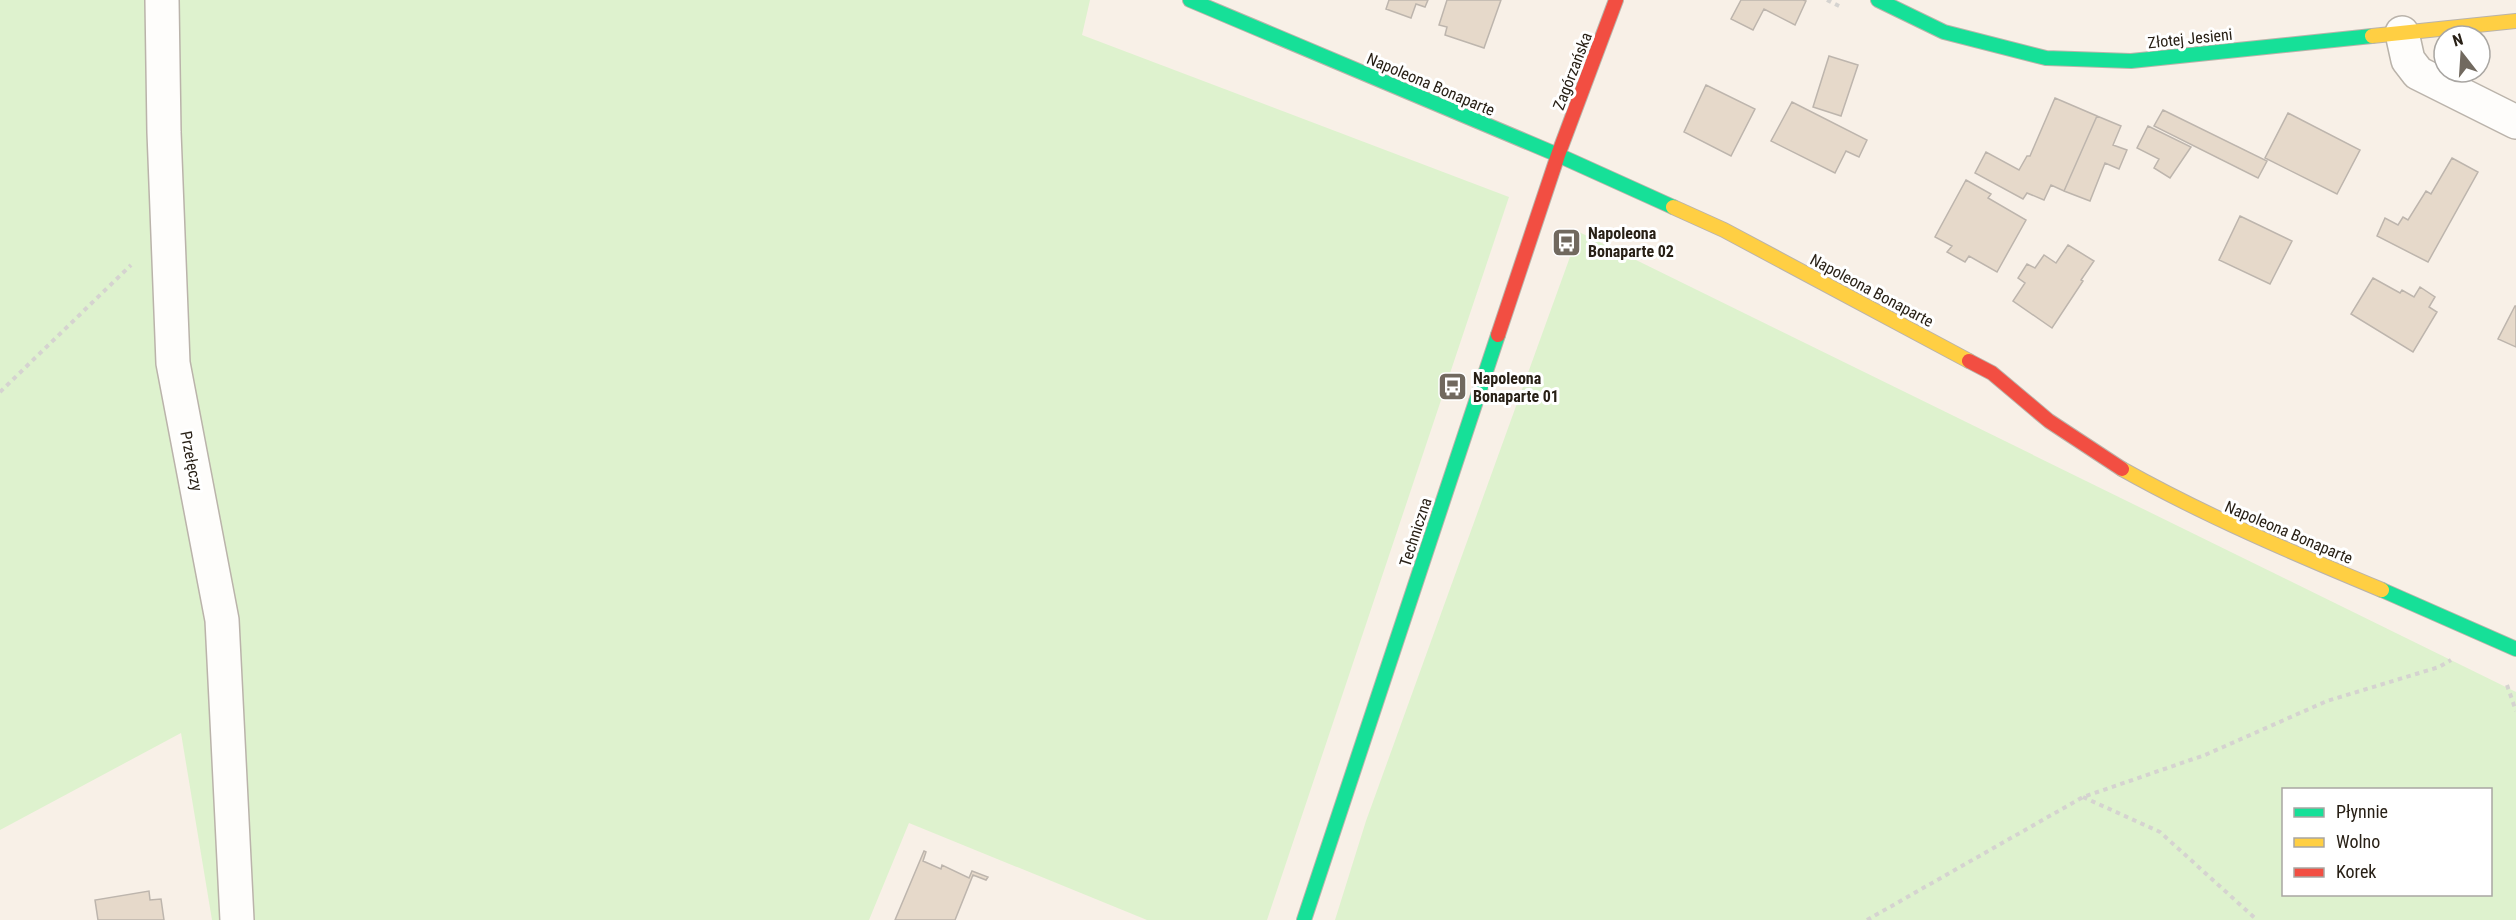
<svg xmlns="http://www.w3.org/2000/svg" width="2516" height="920" font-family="'Roboto Condensed',sans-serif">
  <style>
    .green { fill: #def2ce; fill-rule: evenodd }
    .building { fill: #e6d9ca; stroke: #bdb5ad; stroke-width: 1.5 }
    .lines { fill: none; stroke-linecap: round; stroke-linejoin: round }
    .street-casing { stroke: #bab3aa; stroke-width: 36 }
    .fast-casing { stroke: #bab3aa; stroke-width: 16 }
    .slow-casing { stroke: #bab3aa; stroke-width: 16 }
    .jam-casing { stroke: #bab3aa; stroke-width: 16 }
    .path { stroke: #d5d3d0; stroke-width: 4; stroke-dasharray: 4.5 4.5; stroke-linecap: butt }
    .street { stroke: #fefdfb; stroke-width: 33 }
    .fast { stroke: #16e098; stroke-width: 14 }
    .slow { stroke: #ffcf43; stroke-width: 14 }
    .jam { stroke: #f24e42; stroke-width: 14 }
    .labels { text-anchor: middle; stroke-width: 6; stroke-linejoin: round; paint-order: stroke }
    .street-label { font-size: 16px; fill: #282016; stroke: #fff }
    .poi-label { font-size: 16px; font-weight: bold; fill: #282016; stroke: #fff; text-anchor: start }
  </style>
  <rect width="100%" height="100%" fill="#f8f0e7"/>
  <path class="green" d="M0 0H1090L1082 35 1509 197 1267 920H1147L909 823 869 920H212L181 733 0 830Z
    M1579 232 2516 692V920H1335L1366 821ZM2284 790H2490V894H2284Z"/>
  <path class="building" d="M1389 0H1428L1425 7 1416 4 1411 18 1386 9Z
    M1447 0H1501L1484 48 1445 35 1447 27 1439 25Z
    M1741 0H1803L1806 1 1795 25 1764 9 1753 30 1731 19Z
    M1829 56 1858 65 1841 116 1813 107Z
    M1706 85 1755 109 1731 156 1684 132Z
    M2055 98 2097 116 2064 191 2051 185 2044 200 2027 193 2023 199 1975 173 1986 152 2019 170 2027 156H2030Z
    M1792 102 1867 140 1859 157 1846 151 1835 173 1771 141Z
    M2163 110 2267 161 2258 178 2154 126Z
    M2288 113 2360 150 2337 194 2265 158Z
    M2097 116 2121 126 2113 145 2127 150 2119 169 2105 163 2090 201 2064 191Z
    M2148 126 2191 147 2170 178 2154 168 2159 159 2137 148Z
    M2452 158 2478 172 2428 262 2377 236 2385 218 2398 225 2403 217 2408 220 2426 191 2431 194Z
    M1966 180 1991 194 1988 198 2026 220 1997 272 1969 256 1965 262 1947 252 1952 246 1935 237Z
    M2240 216 2292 241 2270 284 2219 260Z
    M2068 245 2094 261 2081 280 2083 281 2052 328 2013 301 2025 283 2018 278 2027 264 2035 268 2044 255 2056 263Z
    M2373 278 2400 293 2402 290 2414 297 2420 287 2435 297 2429 307 2437 312 2413 352 2351 314Z
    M2515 306H2516V347L2498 339Z
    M924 851 926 852 923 861 941 869 942 865 969 878 972 871 988 877 986 880 973 875 955 920H895Z
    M149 891 150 900 161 899 164 920H98L95 900Z"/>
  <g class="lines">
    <defs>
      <path id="street" d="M162 0 164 132 173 363 222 620 237 920
        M2402 33 2408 60 2418 73 2516 122"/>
      <path id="fast" d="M1190 0 1558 155 1673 207
        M1878 0 1944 32 2046 58 2131 61 2372 36
        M2382 590 2516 649
        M1304 920 1498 335"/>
      <path id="slow" d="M2372 36 2516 21
        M1673 207 1724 230 1969 361
        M2122 469C2206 516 2293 553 2382 590"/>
      <path id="jam" d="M1498 335 1558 155 1616 0
        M1969 361 1992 373 2049 421 2122 469"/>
    </defs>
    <use href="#street" class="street-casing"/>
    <use href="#fast" class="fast-casing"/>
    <use href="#slow" class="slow-casing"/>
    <use href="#jam" class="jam-casing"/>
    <path class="path" d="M1827 0 1843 8
      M0 392 131 265
      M2507 685 2516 711
      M2083 797 2160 832 2257 920
      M1867 920 2083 797 2205 755 2327 701 2439 667 2451 660"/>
    <use href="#street" class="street"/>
    <use href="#fast" class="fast"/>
    <use href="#slow" class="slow"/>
    <use href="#jam" class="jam"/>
  </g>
  <defs>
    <symbol id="bus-square" viewBox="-11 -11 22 22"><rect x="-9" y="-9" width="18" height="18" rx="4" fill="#71695f" stroke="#fff"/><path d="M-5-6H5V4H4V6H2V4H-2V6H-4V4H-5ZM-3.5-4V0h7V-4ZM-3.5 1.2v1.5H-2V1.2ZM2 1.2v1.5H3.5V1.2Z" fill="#fff"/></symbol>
  </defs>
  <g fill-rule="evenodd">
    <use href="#bus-square" x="1550" y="226" width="33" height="33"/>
    <use href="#bus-square" x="1436" y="370" width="33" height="33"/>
  </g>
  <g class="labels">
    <g class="street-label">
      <text transform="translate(2190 38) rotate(-6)" y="6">Złotej Jesieni</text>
      <text transform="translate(1572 71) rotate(-69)" y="6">Zagórzańska</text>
      <text transform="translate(1431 84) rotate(23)" y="6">Napoleona Bonaparte</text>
      <text transform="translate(1872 290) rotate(28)" y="6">Napoleona Bonaparte</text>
      <text transform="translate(192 461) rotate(79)" y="6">Przełęczy</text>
      <text transform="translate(1415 532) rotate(-72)" y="6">Techniczna</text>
      <text transform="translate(2289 532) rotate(23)" y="6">Napoleona Bonaparte</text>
    </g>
    <g class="poi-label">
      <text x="1588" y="239">Napoleona<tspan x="1588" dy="18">Bonaparte 02</tspan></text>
      <text x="1473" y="384">Napoleona<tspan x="1473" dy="18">Bonaparte 01</tspan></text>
    </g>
  </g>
  <rect x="2282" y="788" width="210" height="108" fill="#ffffff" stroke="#a9a6a2" stroke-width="1.5"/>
  <rect x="2294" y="808" width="30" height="9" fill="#16e098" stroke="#a9a6a2" stroke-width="1.5"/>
  <text x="2336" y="818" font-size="18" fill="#282016">Płynnie</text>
  <rect x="2294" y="838" width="30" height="9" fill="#ffcf43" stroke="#a9a6a2" stroke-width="1.5"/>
  <text x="2336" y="848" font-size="18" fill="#282016">Wolno</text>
  <rect x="2294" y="868" width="30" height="9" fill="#f24e42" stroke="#a9a6a2" stroke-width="1.5"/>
  <text x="2336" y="878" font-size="18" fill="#282016">Korek</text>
  <g transform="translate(2462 54) rotate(343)"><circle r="28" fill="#ffffff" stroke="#a9a6a2" stroke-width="1.5"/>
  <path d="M0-4.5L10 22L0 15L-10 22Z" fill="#71695f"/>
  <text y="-9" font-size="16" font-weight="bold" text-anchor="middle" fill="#282016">N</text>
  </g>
</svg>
